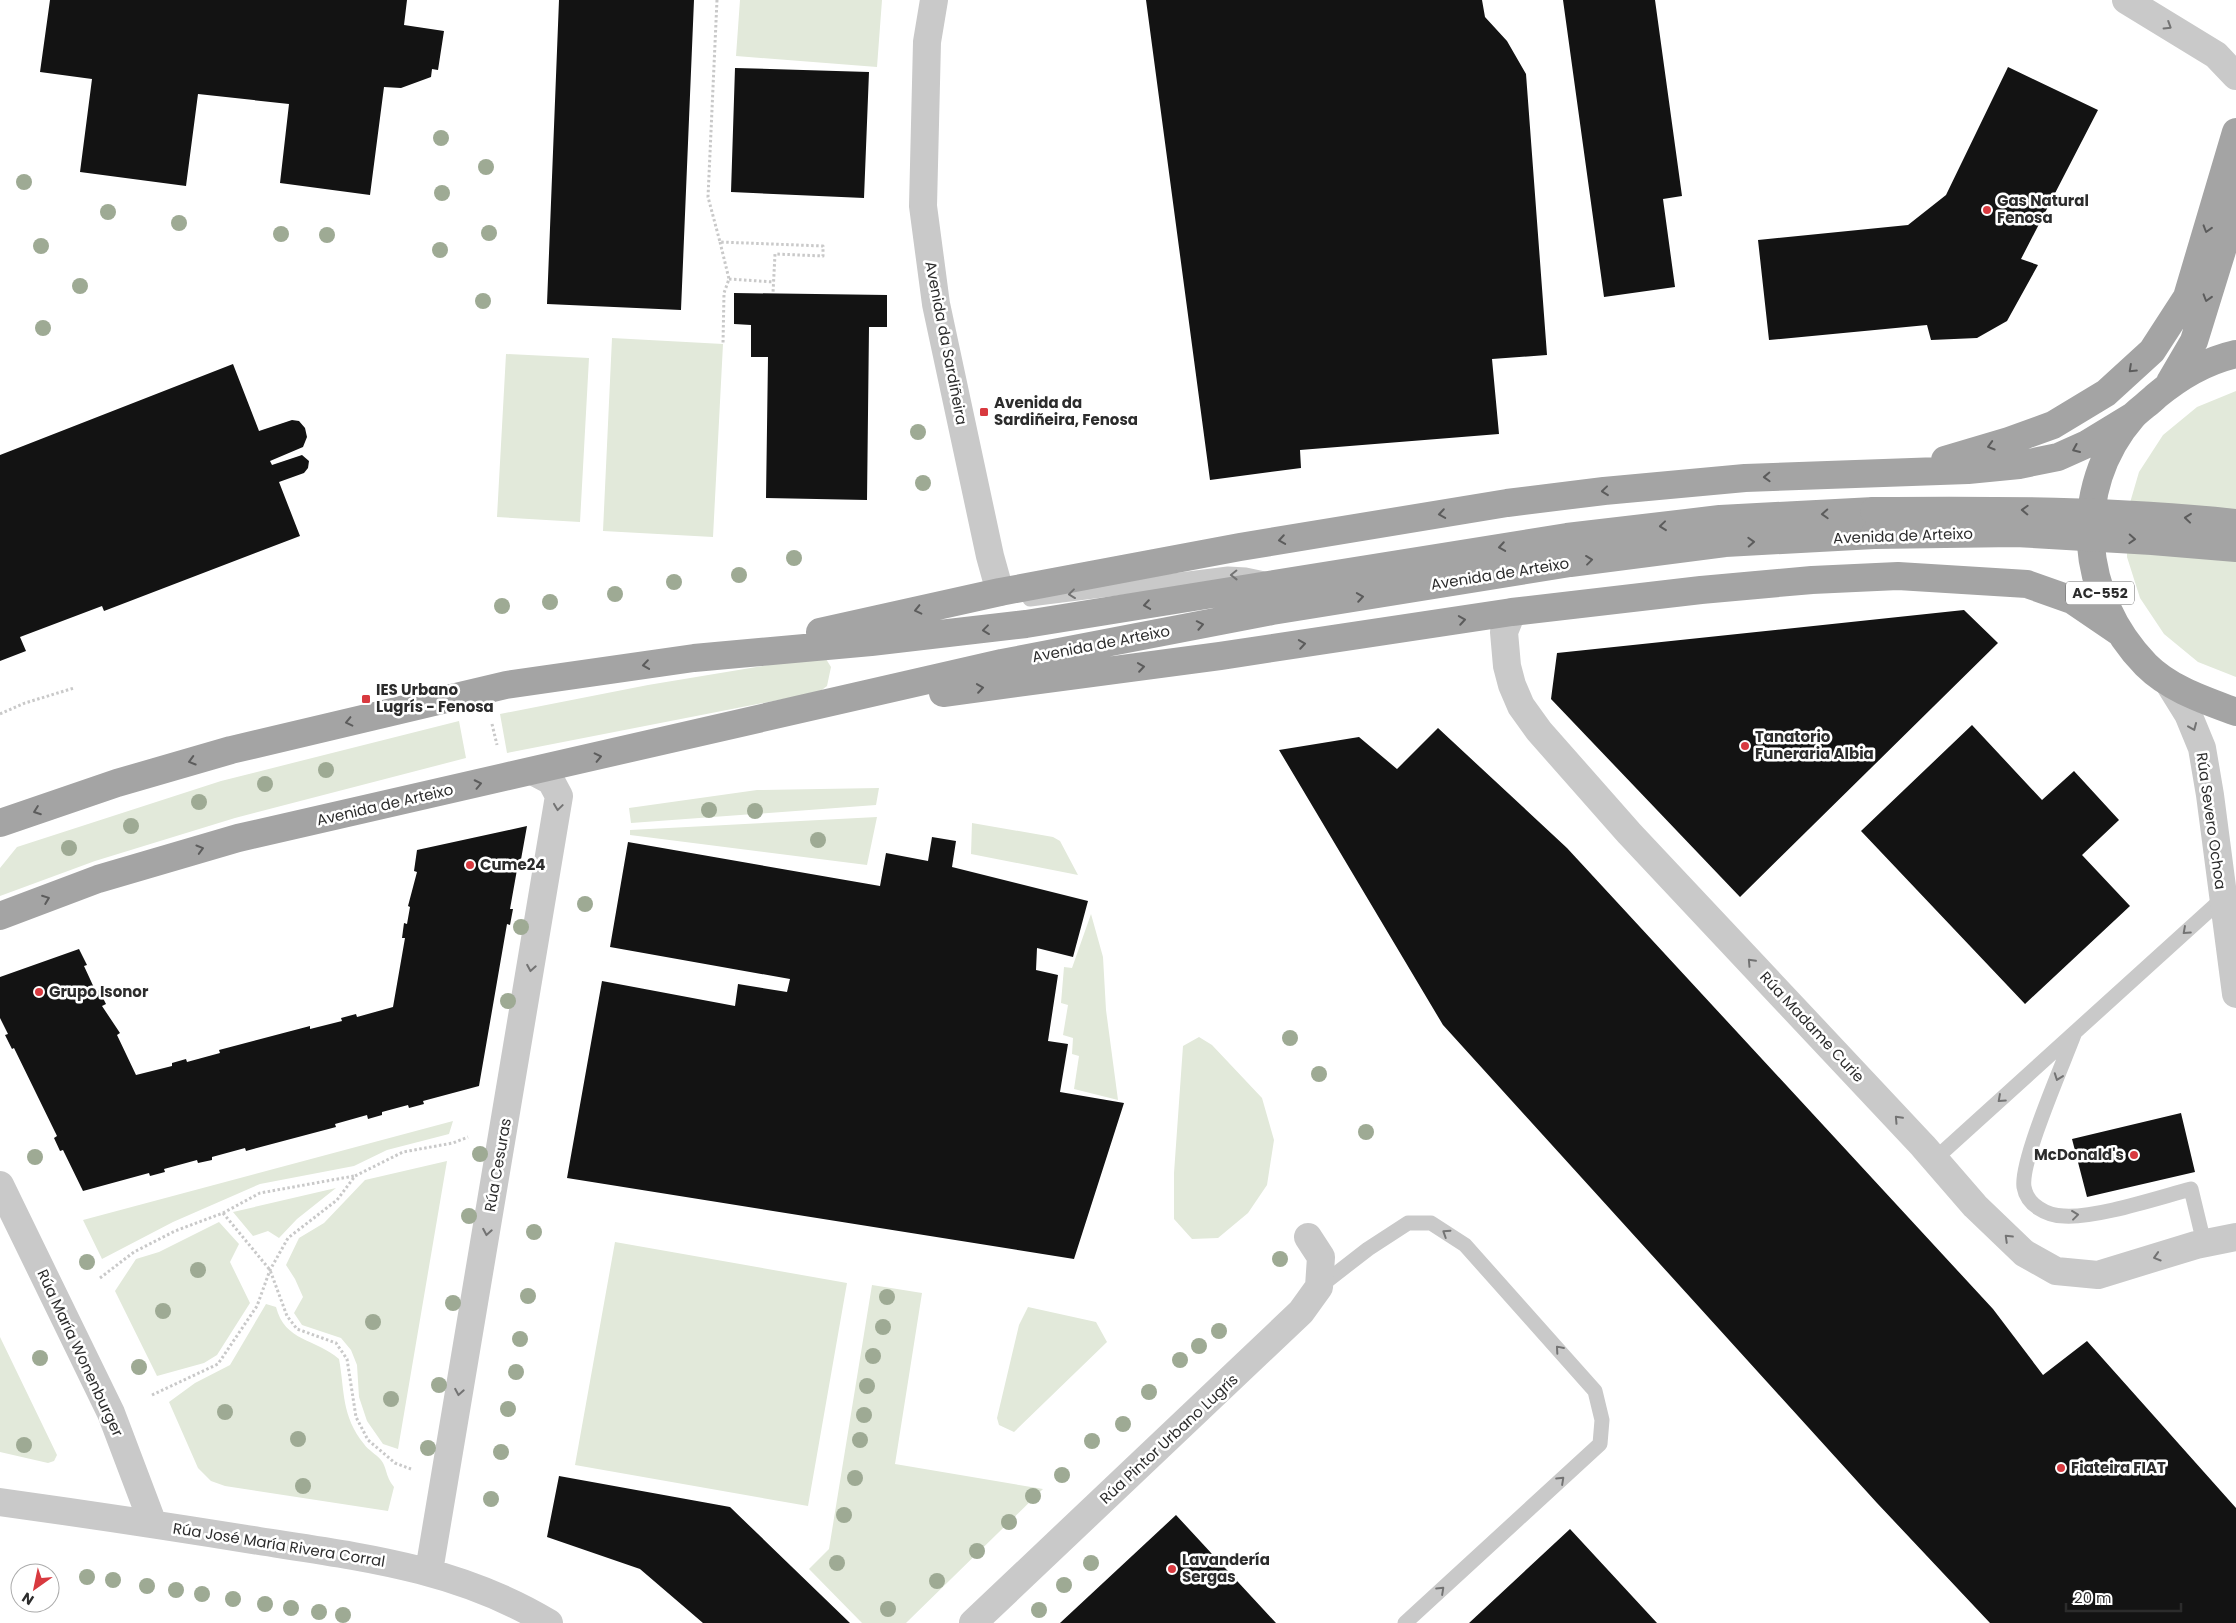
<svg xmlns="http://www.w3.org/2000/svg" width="2236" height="1623" font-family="Poppins,sans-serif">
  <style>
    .green { fill: #e2e9da }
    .building { fill: #131313 }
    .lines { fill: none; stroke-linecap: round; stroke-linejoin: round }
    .path { stroke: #c9c9c9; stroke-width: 3; stroke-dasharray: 2.5 2.5; stroke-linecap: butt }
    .service { stroke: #c9c9c9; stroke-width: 15 }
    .minor { stroke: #c9c9c9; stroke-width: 28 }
    .primary { stroke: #a4a4a4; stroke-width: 28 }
    .primary-bridge { stroke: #a4a4a4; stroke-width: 28 }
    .tree { fill: #9eaa94 }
    .oneway { stroke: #737373 }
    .oneway2 { stroke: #5c5c5c }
    .poi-dot { fill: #d8393f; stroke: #fff; stroke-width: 2 }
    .labels { text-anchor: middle; stroke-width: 5; stroke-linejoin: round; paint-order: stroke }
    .shield { fill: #fff; stroke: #6b6b6b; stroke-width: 1 }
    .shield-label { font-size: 14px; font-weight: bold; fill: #2c2c2c }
    .poi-label { font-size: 15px; font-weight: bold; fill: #2c2c2c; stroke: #fff; text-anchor: start }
    .street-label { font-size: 15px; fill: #2c2c2c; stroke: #fff }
  </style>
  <rect width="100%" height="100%" fill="#fff"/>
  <path class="green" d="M740 0H882L877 67 736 56Z
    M612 338 723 344 713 537 603 531Z
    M506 354 589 358 580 522 497 517Z
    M2236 391V677L2198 662 2164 634 2140 598 2127 557V513L2139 472 2163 435 2197 407Z
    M816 657 826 659 831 667 827 686 819 692 507 753 500 714 648 685Z
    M459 721 466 758 235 818 95 861 0 896V868L17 847 221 781Z
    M879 788 876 805 631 823 629 808 757 790Z
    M877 817 867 865 630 835V830Z
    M972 823 1053 837 1060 841 1078 875 971 854Z
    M1091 914 1103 957 1106 1010 1118 1100 1074 1089 1079 1056 1072 1054 1073 1038 1063 1035 1068 1005 1061 1003 1064 967 1072 968Z
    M1199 1037 1212 1045 1262 1098 1274 1140 1267 1185 1248 1213 1218 1238 1192 1239 1174 1219V1173L1183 1046Z
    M453 1121 449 1134 387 1150 354 1166 260 1184 173 1222 102 1259 83 1220Z
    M447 1161 398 1449 383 1444 367 1421 359 1397 357 1365 351 1350 341 1338 302 1325 294 1313 303 1297 295 1279 286 1265 299 1238 324 1223 365 1180Z
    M336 1188 297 1219 279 1238 268 1231 253 1236 233 1212Z
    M219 1222 239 1244 230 1262 250 1303 217 1355 204 1363 157 1376 115 1291 136 1259 159 1252Z
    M615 1242 847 1283 808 1506 575 1465Z
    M872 1285 922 1293 895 1464 1043 1489 906 1623H862L809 1569 829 1549Z
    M266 1304 276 1307C285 1342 315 1338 339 1359 345 1392 341 1415 364 1444 368 1450 376 1454 381 1460 387 1467 385 1476 394 1487L388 1511 225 1486 211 1481 198 1468 169 1402 195 1383 230 1365Z
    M1028 1307 1096 1322 1107 1342 1014 1432 999 1425 997 1418 1019 1325Z
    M0 1337 57 1455 54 1461 48 1463 0 1452Z"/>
  <path class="building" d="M50 0H407L404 25 444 31 438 70 432 69 431 77 401 88 384 87 370 195 280 183 289 104 198 94 186 186 80 172 92 79 40 72Z
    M559 0H694L681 310 547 304Z
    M1146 0H1482L1485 17 1507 41 1526 74 1547 355 1492 359 1499 434 1300 450 1301 468 1210 480Z
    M1563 0H1655L1682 196 1663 199 1675 287 1604 297Z
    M2008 67 2098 110 2021 259 2038 265 2007 321 1977 338 1931 340 1927 325 1769 340 1758 240 1908 225 1946 195Z
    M735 68 869 72 864 198 731 192Z
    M734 293 887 295V327H869L867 500 766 498 768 357H751V325L734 324Z
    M233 364 259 431 292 420 299 421 305 428 307 437 303 447 270 461 272 465 302 455 309 461 308 468 304 473 279 482 300 536 104 611 102 606 20 637 26 651 0 661V455Z
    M1964 610 1998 643 1740 897 1551 699 1557 653Z
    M1972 725 2042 800 2074 771 2119 820 2082 855 2130 906 2025 1004 1861 831Z
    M1438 728 1567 848 1993 1309 2043 1375 2087 1341 2170 1434 2236 1508V1623H1990L1877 1503 1443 1025 1279 750 1359 737 1397 769Z
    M527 826 520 865 518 864 510 909H513L510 925 507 924 479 1086 423 1101 424 1104 409 1108 408 1105 382 1112V1115L368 1119 367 1115 335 1124 336 1127 246 1151 245 1148 212 1157V1160L198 1163 197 1160 164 1169 165 1172 150 1176 149 1173 83 1191 63 1150 60 1151 54 1138 57 1136 14 1048 12 1049 5 1035 8 1034 0 1018V977L79 949 87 965 84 966 96 992 99 990 106 1004 102 1006 120 1033 117 1035 136 1075 172 1066V1063L186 1059 187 1062 220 1053 219 1050 310 1026V1029L342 1021 341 1018 356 1014 357 1017 393 1007 405 938H402L404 923 407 924 410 907 408 906 417 872 414 871 417 850Z
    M932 837 956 841 952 867 1088 901 1073 957 1037 948 1036 970 1058 975 1048 1041 1068 1044 1060 1092 1124 1103 1074 1259 567 1178 602 981 735 1006 738 984 787 992 790 979 610 947 628 842 880 886 886 853 928 861Z
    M2181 1113 2195 1172 2087 1197 2072 1139Z
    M559 1476 730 1507 850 1623H703L640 1569 547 1537Z
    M1176 1515 1276 1623H1060Z
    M1570 1529 1657 1623H1469Z"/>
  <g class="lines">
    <path class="path" d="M717 0 708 197 720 242 823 246V256L775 254 773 293
      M720 242 729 279 724 293 723 344
      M729 279 774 282
      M0 714 25 703 74 688
      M492 724 497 745
      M223 1213 270 1270 287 1316 297 1329 336 1343 347 1359 356 1417 368 1440 395 1463 411 1469
      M100 1278 134 1252 175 1231 223 1213 260 1193 354 1176
      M152 1395 218 1364 257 1306 270 1270 288 1238 337 1200 355 1176 403 1152 453 1143 468 1137"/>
    <path class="service" d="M1030 599 1228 574 1246 575 1265 579
      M2075 1032C2064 1062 2020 1161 2024 1187 2027 1205 2047 1216 2064 1216 2097 1218 2157 1198 2191 1189L2204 1243
      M1935 1159 2222 899
      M1319 1287 1368 1249 1408 1223H1431L1465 1245 1595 1391 1602 1420 1600 1444 1405 1623"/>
    <path class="minor" d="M934 0 927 42 923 206 936 304 990 556 1000 592
      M2126 0 2216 55 2236 76
      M1512 612 1504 632 1507 666 1512 685 1521 706 1539 731 1629 833 1923 1146 1975 1206 2024 1253 2056 1271 2098 1275 2196 1245 2236 1237
      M2170 685 2188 714 2202 748 2210 795 2236 994
      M0 1185 111 1413 153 1524
      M0 1502C86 1514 173 1527 259 1541 362 1557 458 1568 549 1623
      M429 1571 559 796 551 781 534 772
      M973 1623 1301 1312 1319 1287 1321 1257 1308 1237"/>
    <path class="primary" d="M2236 354C2205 361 2180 376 2156 396 2149 403 2140 409 2133 416 2069 489 2080 598 2146 665 2170 689 2204 700 2236 712
      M2170 382 2194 341 2225 241 2232 192
      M1945 460 2009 441 2053 425 2106 393 2152 351 2187 297 2236 132
      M820 632 1000 592 1240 547 1507 503 1604 491 1745 478 1968 470 2019 465 2058 457 2087 444 2133 416
      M943 693 1220 656 1512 612 1701 590 1812 580 1898 576 2027 584 2072 600 2119 632
      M0 823 117 783 231 750 506 685 694 658 871 642 1026 624 1567 537 1720 519 1874 511
      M0 916 98 879 238 838 1002 663 1272 611 1570 563 1725 543 1874 535"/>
    <path class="primary-bridge" d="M1874 511C1995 510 2115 510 2236 523
      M1874 535 2016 533 2152 541 2236 548"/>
  </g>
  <g class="tree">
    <circle cx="441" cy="138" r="8"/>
    <circle cx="486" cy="167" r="8"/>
    <circle cx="24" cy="182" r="8"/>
    <circle cx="442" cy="193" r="8"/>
    <circle cx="108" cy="212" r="8"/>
    <circle cx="179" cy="223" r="8"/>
    <circle cx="489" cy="233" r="8"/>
    <circle cx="281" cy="234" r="8"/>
    <circle cx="327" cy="235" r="8"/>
    <circle cx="41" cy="246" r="8"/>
    <circle cx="440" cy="250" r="8"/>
    <circle cx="80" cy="286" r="8"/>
    <circle cx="483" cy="301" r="8"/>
    <circle cx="43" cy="328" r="8"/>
    <circle cx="918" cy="432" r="8"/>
    <circle cx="923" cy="483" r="8"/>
    <circle cx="794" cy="558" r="8"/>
    <circle cx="739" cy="575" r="8"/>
    <circle cx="674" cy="582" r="8"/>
    <circle cx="615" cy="594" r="8"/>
    <circle cx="550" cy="602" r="8"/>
    <circle cx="502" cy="606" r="8"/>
    <circle cx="326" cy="770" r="8"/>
    <circle cx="265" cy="784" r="8"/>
    <circle cx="199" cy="802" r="8"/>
    <circle cx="709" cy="810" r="8"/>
    <circle cx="755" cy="811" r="8"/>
    <circle cx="131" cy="826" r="8"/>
    <circle cx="818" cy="840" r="8"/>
    <circle cx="69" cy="848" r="8"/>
    <circle cx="585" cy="904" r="8"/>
    <circle cx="521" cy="927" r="8"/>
    <circle cx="508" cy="1001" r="8"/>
    <circle cx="1290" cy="1038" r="8"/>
    <circle cx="1319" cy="1074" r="8"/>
    <circle cx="1366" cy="1132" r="8"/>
    <circle cx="480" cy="1154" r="8"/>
    <circle cx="35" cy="1157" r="8"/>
    <circle cx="469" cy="1216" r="8"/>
    <circle cx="534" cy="1232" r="8"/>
    <circle cx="1280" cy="1259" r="8"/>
    <circle cx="87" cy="1262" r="8"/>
    <circle cx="198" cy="1270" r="8"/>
    <circle cx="528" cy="1296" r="8"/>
    <circle cx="887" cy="1297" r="8"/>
    <circle cx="453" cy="1303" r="8"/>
    <circle cx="163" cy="1311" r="8"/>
    <circle cx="373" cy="1322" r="8"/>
    <circle cx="883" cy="1327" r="8"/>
    <circle cx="1219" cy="1331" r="8"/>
    <circle cx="520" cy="1339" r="8"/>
    <circle cx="1199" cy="1346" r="8"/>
    <circle cx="873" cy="1356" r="8"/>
    <circle cx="40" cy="1358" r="8"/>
    <circle cx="1180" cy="1360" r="8"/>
    <circle cx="139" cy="1367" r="8"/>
    <circle cx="516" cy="1372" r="8"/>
    <circle cx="439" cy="1385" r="8"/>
    <circle cx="867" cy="1386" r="8"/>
    <circle cx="1149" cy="1392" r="8"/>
    <circle cx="391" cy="1399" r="8"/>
    <circle cx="508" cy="1409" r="8"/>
    <circle cx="225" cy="1412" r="8"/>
    <circle cx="864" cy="1415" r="8"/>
    <circle cx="1123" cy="1424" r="8"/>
    <circle cx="298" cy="1439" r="8"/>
    <circle cx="860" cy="1440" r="8"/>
    <circle cx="1092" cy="1441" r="8"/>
    <circle cx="24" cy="1445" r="8"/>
    <circle cx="428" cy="1448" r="8"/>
    <circle cx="501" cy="1452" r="8"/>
    <circle cx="1062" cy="1475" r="8"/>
    <circle cx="855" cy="1478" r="8"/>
    <circle cx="303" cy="1486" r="8"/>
    <circle cx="1033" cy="1496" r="8"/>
    <circle cx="491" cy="1499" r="8"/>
    <circle cx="844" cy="1515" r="8"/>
    <circle cx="1009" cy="1522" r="8"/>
    <circle cx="977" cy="1551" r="8"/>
    <circle cx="837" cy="1563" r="8"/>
    <circle cx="1091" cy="1563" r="8"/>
    <circle cx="87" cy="1577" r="8"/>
    <circle cx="113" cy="1580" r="8"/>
    <circle cx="937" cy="1581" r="8"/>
    <circle cx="1064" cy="1585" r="8"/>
    <circle cx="147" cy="1586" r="8"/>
    <circle cx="176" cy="1590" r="8"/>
    <circle cx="202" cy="1594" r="8"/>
    <circle cx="233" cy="1599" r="8"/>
    <circle cx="265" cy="1604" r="8"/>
    <circle cx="291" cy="1608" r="8"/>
    <circle cx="888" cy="1609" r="8"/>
    <circle cx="1039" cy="1610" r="8"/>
    <circle cx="319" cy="1612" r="8"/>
    <circle cx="343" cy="1615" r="8"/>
  </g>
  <defs><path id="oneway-chevron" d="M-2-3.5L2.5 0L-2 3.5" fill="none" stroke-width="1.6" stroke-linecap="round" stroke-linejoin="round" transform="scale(1.25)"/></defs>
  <g class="oneway">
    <use href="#oneway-chevron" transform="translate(2168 26) rotate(32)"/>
    <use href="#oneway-chevron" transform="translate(1234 575) rotate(179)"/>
    <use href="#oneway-chevron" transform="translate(1072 594) rotate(173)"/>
    <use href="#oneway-chevron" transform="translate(2193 727) rotate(67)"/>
    <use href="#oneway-chevron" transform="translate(558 807) rotate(98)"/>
    <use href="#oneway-chevron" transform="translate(2186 931) rotate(138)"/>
    <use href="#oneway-chevron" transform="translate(1751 962) rotate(-133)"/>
    <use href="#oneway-chevron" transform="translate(531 968) rotate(100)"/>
    <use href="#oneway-chevron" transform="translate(2058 1077) rotate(110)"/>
    <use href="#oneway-chevron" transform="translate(2001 1099) rotate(138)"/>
    <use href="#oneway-chevron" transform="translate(1898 1119) rotate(-133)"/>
    <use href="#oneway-chevron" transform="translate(2075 1215) rotate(-7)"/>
    <use href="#oneway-chevron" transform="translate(487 1232) rotate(100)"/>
    <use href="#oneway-chevron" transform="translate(1446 1233) rotate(-147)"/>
    <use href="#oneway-chevron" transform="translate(2008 1238) rotate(-136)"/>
    <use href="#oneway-chevron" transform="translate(2157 1257) rotate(163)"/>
    <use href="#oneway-chevron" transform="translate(1559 1349) rotate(-131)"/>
    <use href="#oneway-chevron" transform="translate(459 1392) rotate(100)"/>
    <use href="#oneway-chevron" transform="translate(1561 1480) rotate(-43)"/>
    <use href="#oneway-chevron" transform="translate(1441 1590) rotate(-43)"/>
  </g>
  <g class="oneway2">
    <use href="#oneway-chevron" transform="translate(2207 229) rotate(107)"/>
    <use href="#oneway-chevron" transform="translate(2207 298) rotate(107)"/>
    <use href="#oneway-chevron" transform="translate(2132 369) rotate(137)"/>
    <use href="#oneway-chevron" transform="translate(1991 446) rotate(164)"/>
    <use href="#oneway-chevron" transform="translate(2076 449) rotate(157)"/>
    <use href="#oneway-chevron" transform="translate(1767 477) rotate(178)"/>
    <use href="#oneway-chevron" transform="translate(1605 491) rotate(174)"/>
    <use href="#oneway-chevron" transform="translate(2025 510) rotate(-178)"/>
    <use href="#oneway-chevron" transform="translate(1442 514) rotate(171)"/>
    <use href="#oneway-chevron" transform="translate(1825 514) rotate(177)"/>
    <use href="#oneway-chevron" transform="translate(2188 518) rotate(-174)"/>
    <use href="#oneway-chevron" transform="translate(1663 526) rotate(174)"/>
    <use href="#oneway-chevron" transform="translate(2132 539) rotate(3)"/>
    <use href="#oneway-chevron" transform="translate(1282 540) rotate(171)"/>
    <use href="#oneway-chevron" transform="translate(1751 542) rotate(-3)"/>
    <use href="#oneway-chevron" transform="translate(1502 547) rotate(171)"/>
    <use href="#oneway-chevron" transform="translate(1589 560) rotate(-7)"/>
    <use href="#oneway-chevron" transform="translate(1360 597) rotate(-9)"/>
    <use href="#oneway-chevron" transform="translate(1147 605) rotate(171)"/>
    <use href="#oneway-chevron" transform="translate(918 610) rotate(167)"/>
    <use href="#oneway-chevron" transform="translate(1462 620) rotate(-9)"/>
    <use href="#oneway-chevron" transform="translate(1200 625) rotate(-11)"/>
    <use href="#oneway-chevron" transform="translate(986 630) rotate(173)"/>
    <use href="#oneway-chevron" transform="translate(1302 644) rotate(-9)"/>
    <use href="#oneway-chevron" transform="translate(646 665) rotate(172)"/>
    <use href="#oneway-chevron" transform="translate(1141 667) rotate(-8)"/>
    <use href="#oneway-chevron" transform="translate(980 688) rotate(-8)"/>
    <use href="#oneway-chevron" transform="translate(349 722) rotate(167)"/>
    <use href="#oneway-chevron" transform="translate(598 757) rotate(-13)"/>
    <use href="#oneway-chevron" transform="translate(192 761) rotate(164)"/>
    <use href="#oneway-chevron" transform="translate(478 784) rotate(-12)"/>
    <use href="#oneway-chevron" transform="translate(37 811) rotate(160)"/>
    <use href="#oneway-chevron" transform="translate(200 849) rotate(-16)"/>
    <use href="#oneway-chevron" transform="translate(46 899) rotate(-21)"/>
  </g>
  <g class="poi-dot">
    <circle cx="1987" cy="210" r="5"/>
    <rect x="979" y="407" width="10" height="10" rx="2.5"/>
    <rect x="361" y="694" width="10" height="10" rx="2.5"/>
    <circle cx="1745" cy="746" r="5"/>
    <circle cx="470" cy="865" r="5"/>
    <circle cx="39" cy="992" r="5"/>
    <circle cx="2134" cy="1155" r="5"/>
    <circle cx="2061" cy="1468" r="5"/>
    <circle cx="1172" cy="1569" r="5"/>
  </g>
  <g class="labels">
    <rect class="shield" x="2066" y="581.5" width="68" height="23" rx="4"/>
    <g class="shield-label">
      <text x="2100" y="598">AC-552</text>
    </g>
    <g class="poi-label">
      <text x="1997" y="206">Gas Natural<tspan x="1997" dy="17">Fenosa</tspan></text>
      <text x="994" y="408">Avenida da<tspan x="994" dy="17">Sardiñeira, Fenosa</tspan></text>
      <text x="376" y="695">IES Urbano<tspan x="376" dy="17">Lugrís - Fenosa</tspan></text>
      <text x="1755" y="742">Tanatorio<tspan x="1755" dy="17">Funeraria Albia</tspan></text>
      <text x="480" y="870">Cume24</text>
      <text x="49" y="997">Grupo Isonor</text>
      <text x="2124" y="1160" text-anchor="end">McDonald's</text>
      <text x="2071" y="1473">Fiateira FIAT</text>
      <text x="1182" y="1565">Lavandería<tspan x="1182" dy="17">Sergas</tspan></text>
    </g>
    <g class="street-label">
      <text transform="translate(946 343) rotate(79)" y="5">Avenida da Sardiñeira</text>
      <text transform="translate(1903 536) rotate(-2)" y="5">Avenida de Arteixo</text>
      <text transform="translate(1500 574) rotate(-9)" y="5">Avenida de Arteixo</text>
      <text transform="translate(1101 644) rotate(-11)" y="5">Avenida de Arteixo</text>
      <text transform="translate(385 805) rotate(-13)" y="5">Avenida de Arteixo</text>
      <text transform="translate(2211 821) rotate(82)" y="5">Rúa Severo Ochoa</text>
      <text transform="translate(1812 1027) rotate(47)" y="5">Rúa Madame Curie</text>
      <text transform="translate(498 1165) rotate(-80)" y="5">Rúa Cesuras</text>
      <text transform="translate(80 1353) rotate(65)" y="5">Rúa María Wonenburger</text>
      <text transform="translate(1169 1439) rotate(-43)" y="5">Rúa Pintor Urbano Lugrís</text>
      <text transform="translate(279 1545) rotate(9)" y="5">Rúa José María Rivera Corral</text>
    </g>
  </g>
  <g transform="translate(35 1588) rotate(213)"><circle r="24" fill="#ffffff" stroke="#ababab"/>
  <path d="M0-4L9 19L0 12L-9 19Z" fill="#d8393f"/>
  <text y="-8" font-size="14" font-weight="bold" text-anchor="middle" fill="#2c2c2c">N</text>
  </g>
  <path d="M2066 1603v8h115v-8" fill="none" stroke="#2c2c2c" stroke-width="2.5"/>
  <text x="2074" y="1603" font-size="15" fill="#2c2c2c" stroke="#ffffff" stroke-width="4" paint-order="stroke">20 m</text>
</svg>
